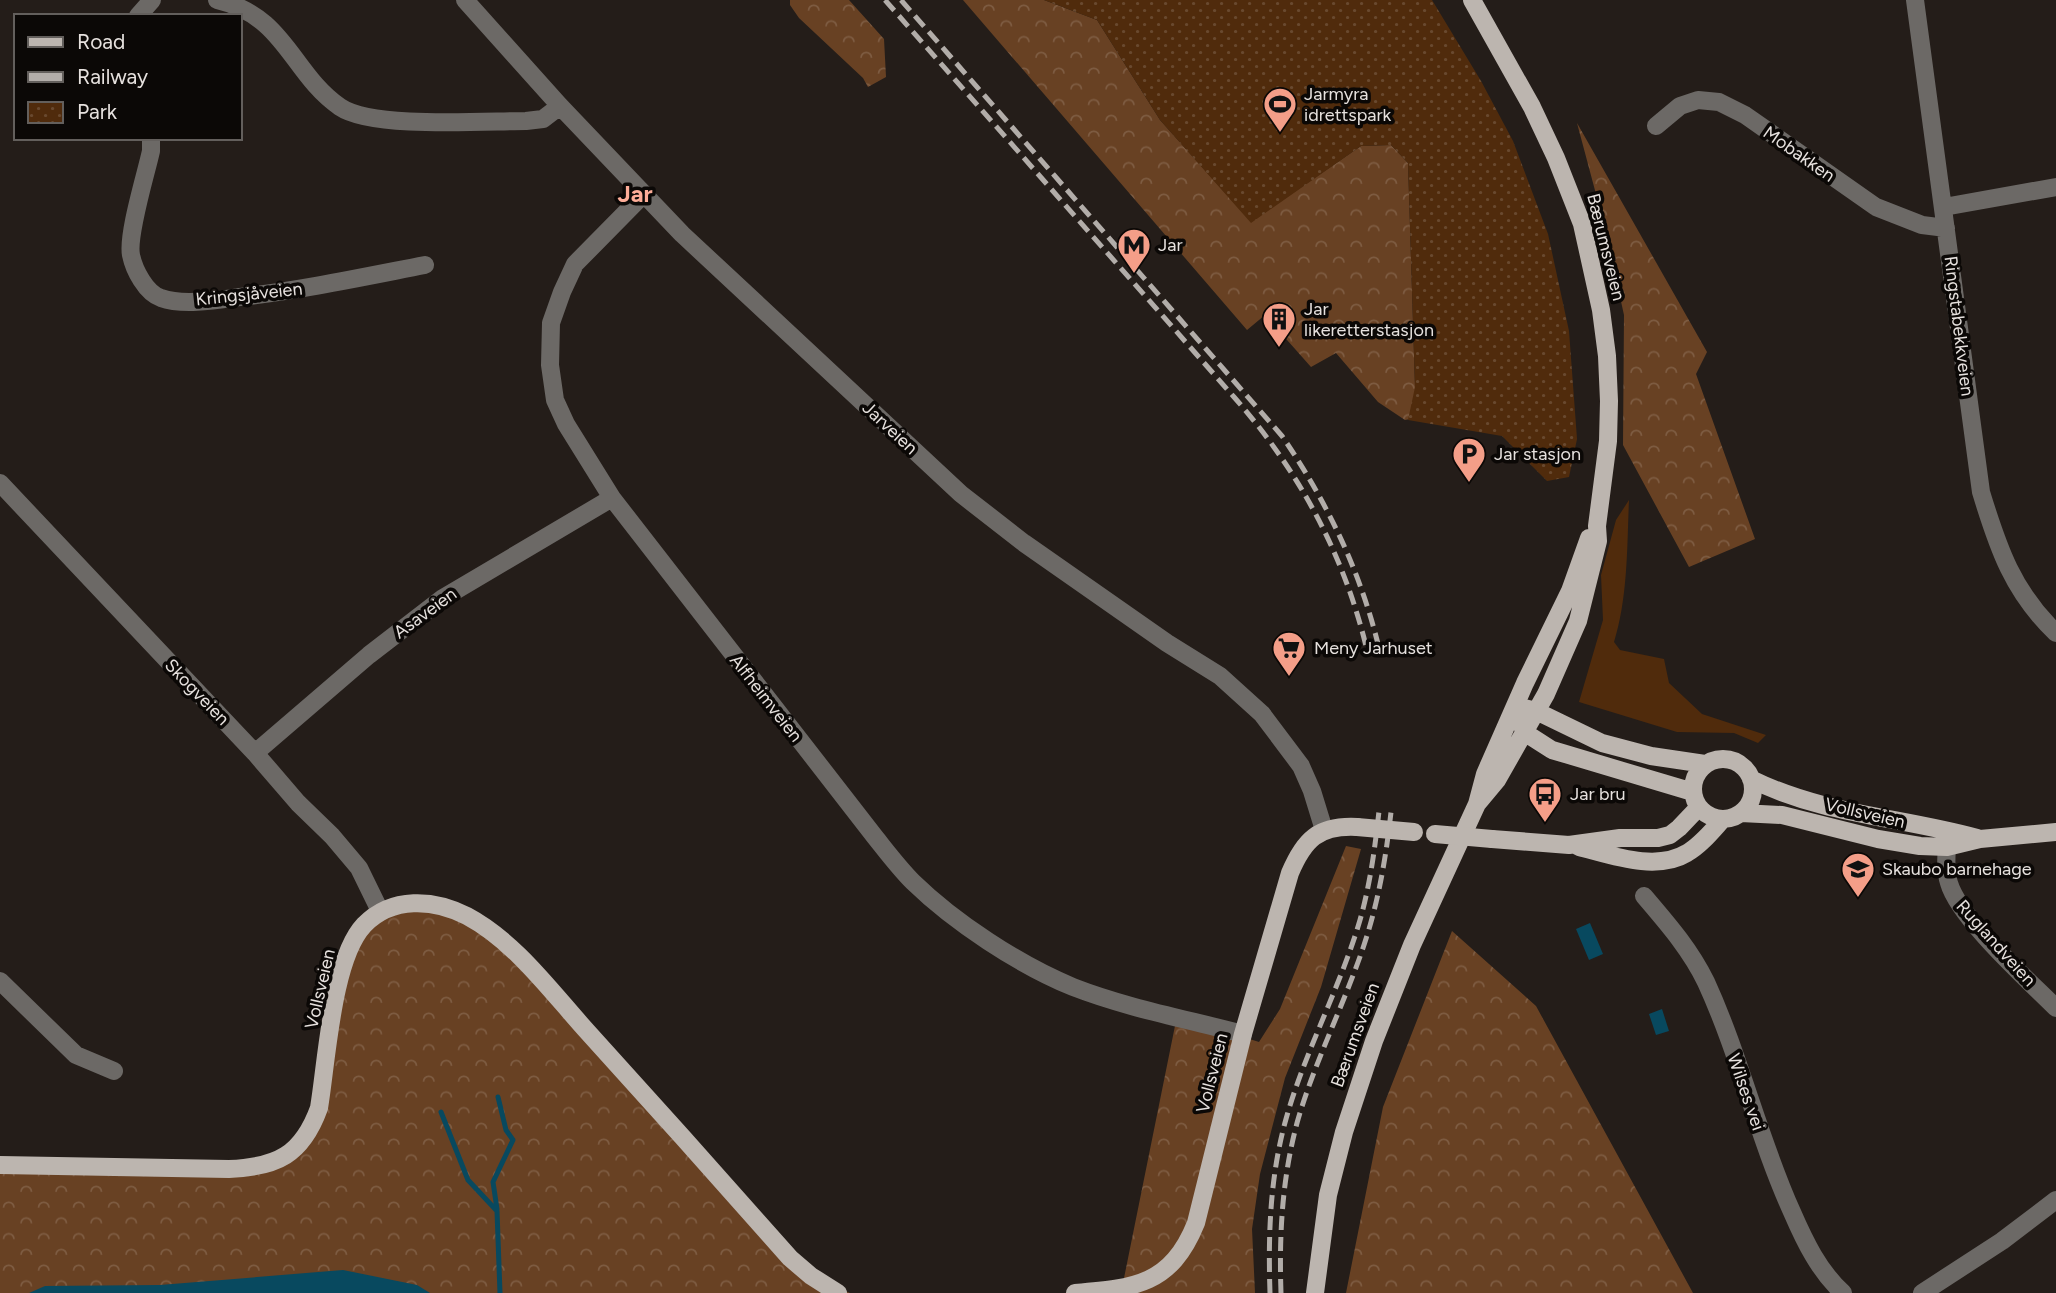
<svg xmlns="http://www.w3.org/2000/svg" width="2056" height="1293" font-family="Figtree,sans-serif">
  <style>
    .grass { fill: #502b0c }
    .forest { fill: url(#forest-crowns) }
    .park { fill: url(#park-dots) }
    .water { fill: #08495f }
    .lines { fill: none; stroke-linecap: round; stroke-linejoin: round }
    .stream { stroke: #08495f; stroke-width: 5 }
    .minor { stroke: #6c6966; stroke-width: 18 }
    .major { stroke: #bcb5af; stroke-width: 18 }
    .rail { stroke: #b2ada9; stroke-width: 5; stroke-dasharray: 14 7; stroke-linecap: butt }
    .major-bridge { stroke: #bcb5af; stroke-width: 18 }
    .labels { text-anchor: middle; stroke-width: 7; stroke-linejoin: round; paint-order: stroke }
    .poi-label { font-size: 18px; fill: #e6e1de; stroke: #0b0806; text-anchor: start }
    .street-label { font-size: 18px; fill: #e6e1de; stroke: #0b0806 }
    .district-label { font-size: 24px; font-weight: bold; fill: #fdad98; stroke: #0b0806 }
  </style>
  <defs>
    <pattern id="forest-crowns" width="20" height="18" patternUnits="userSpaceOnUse" patternTransform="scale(1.75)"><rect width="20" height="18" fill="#684123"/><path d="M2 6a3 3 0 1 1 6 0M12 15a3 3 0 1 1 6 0" fill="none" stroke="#7e5c42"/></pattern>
    <pattern id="park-dots" width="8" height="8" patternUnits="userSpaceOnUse" patternTransform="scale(1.75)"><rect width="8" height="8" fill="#502b0c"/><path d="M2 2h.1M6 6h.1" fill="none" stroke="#69492f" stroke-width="1.8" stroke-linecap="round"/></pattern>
  </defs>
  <rect width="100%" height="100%" fill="#241d19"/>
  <path class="grass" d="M1629 500C1627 547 1628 597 1614 642L1620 650 1664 659 1669 683 1702 714 1766 735 1758 743 1734 733 1677 732 1579 702 1603 620 1601 575 1616 520Z"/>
  <path class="forest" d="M790 0H849L884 39 886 77 868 87 863 78 799 18 790 5Z
    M963 0H1044L1097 20 1160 120 1251 222 1361 146 1391 145 1408 163 1415 387 1431 415 1405 420 1378 402 1336 353 1311 367 1265 315 1247 330Z
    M1577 123 1707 352 1696 374 1755 539 1689 567 1623 445 1624 315 1604 224Z
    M1346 846 1361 849 1321 987 1285 1078 1260 1174 1252 1229 1255 1293H1064L1122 1288 1177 1016 1259 1042 1280 1009Z
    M420 902 486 928 811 1276 850 1293H0V1165L272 1164 312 1127 341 972 380 911Z
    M1452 931 1536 1006 1693 1293H1346L1383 1107Z"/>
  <path class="park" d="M1044 0H1432L1481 81 1513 141 1548 234 1569 331 1577 439 1569 477 1547 481 1502 436 1408 420 1415 387 1408 163 1391 145 1361 146 1251 223 1160 120 1097 20Z"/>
  <path class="water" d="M1590 923 1603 954 1589 960 1576 929Z
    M1662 1009 1669 1031 1656 1035 1649 1014Z
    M343 1270 417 1285 430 1293H29L45 1286 160 1285Z"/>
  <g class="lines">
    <path class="stream" d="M441 1112 468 1180 497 1211 500 1293
      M497 1209 493 1182 513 1140 506 1130 498 1097"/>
    <path class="minor" d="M217 0C286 16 291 73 340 107 372 129 484 121 526 121L543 119 560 106
      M465 0 560 106 682 234 961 494 1024 543 1167 643 1220 676 1262 714 1301 766 1312 791 1324 830
      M1915 0 1981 492C1998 548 2013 592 2056 633
      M138 16 152 0
      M1656 126 1680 106 1698 100 1719 102 1745 115 1876 207 1922 225 1946 228
      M151 138V151C146 174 127 235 131 255 134 270 146 293 161 298 183 306 218 300 240 297 302 290 363 277 425 265
      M643 195 575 264 562 292 551 323 550 365 555 400 566 424 612 498 875 837C887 852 899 868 913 882 954 922 1019 965 1073 987 1127 1008 1186 1019 1243 1034
      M1944 207 2056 187
      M0 483 255 753 298 803 332 836 359 868 380 911
      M255 753 369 655 443 598 612 498
      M1948 834C1947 849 1944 868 1949 883 1959 918 2028 980 2056 1008
      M1644 896C1667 923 1690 949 1706 982 1740 1056 1758 1137 1792 1212 1805 1242 1819 1271 1843 1293
      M0 981 76 1055 114 1071
      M1922 1293 2002 1241 2056 1200"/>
    <path class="major" d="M1472 0 1532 107 1556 158 1582 224 1601 310 1607 356 1609 401 1608 441 1597 526 1598 541 1578 621 1546 694 1497 780 1477 804
      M1524 708 1536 711 1602 743 1651 756 1705 764
      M1521 722 1524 732 1552 750 1693 792
      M1693 789a30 30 0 1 1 60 0a30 30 0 1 1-60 0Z
      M1751 779C1824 815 1901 817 1977 838
      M1741 813 1782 815 1878 839 1920 846 1947 847 1980 839 2056 832
      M1492 839 1569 845 1620 838H1658L1670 835 1679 828 1699 807
      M1579 847C1611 855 1656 872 1687 853 1701 845 1712 831 1723 819
      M0 1165 229 1169C277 1167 302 1155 319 1108 327 1060 332 959 364 925 392 896 434 899 467 916 514 941 550 990 585 1029 654 1105 722 1181 790 1258L811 1276 838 1293
      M1075 1293C1135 1288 1171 1285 1196 1223L1243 1034 1290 873C1304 840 1318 825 1357 827
      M1315 1293 1328 1195 1344 1132 1374 1041 1412 945 1477 804 1485 774 1525 683 1570 591 1589 538"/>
    <path class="rail" d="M885 0 1234 397C1299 471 1344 554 1367 650
      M901 0 1282 436C1327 502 1360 570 1379 648
      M1270 1293C1268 1235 1270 1176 1286 1119 1305 1051 1340 988 1360 920 1370 885 1375 848 1379 811
      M1281 1293C1279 1236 1282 1179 1297 1123 1314 1063 1343 1007 1363 948 1378 904 1386 858 1391 812"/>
    <path class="major-bridge" d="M1357 827 1414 832
      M1435 834 1492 839"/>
  </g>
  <defs>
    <symbol id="stadium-pin" viewBox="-11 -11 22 30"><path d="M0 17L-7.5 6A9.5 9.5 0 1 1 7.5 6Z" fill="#f49e88" stroke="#0b0806"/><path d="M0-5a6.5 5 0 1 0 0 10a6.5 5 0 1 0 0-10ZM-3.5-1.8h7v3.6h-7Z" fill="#111"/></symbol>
    <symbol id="metro-pin" viewBox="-11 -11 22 30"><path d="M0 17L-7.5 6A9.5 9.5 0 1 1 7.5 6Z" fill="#f49e88" stroke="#0b0806"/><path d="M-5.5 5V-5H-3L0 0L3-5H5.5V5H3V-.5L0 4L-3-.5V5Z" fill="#111"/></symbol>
    <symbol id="building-pin" viewBox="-11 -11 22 30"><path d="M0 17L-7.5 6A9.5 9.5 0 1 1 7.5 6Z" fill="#f49e88" stroke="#0b0806"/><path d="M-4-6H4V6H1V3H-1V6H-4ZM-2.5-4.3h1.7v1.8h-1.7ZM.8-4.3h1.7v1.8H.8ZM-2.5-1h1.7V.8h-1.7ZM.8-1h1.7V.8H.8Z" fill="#111"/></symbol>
    <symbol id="parking-pin" viewBox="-11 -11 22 30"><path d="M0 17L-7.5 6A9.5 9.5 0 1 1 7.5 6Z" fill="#f49e88" stroke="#0b0806"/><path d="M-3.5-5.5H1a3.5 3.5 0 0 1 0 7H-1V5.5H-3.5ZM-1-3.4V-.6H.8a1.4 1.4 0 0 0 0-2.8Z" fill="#111"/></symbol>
    <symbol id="supermarket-pin" viewBox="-11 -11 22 30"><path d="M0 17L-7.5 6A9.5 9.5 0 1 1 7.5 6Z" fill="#f49e88" stroke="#0b0806"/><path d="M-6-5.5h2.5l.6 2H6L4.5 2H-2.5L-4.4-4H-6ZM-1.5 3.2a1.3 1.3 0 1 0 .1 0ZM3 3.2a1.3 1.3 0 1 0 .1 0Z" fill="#111"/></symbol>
    <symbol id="bus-pin" viewBox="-11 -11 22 30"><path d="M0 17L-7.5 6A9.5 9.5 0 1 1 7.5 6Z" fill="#f49e88" stroke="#0b0806"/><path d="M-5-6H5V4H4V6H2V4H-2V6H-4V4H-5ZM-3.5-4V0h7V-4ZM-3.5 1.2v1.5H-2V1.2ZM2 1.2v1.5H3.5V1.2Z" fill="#111"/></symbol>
    <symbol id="school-pin" viewBox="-11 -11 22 30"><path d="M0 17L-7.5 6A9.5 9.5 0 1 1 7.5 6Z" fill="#f49e88" stroke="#0b0806"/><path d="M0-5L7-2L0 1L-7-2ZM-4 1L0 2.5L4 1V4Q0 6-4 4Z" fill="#111"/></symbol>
  </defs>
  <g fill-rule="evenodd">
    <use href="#stadium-pin" x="1261" y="85" width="38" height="52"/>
    <use href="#metro-pin" x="1115" y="226" width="38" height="52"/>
    <use href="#building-pin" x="1260" y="300" width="38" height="52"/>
    <use href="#parking-pin" x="1450" y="435" width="38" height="52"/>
    <use href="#supermarket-pin" x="1270" y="629" width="38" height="52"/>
    <use href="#bus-pin" x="1526" y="775" width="38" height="52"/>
    <use href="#school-pin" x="1839" y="850" width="38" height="52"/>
  </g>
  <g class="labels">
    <g class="poi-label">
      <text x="1304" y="100">Jarmyra<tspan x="1304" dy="21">idrettspark</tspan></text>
      <text x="1158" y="251">Jar</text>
      <text x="1304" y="315">Jar<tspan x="1304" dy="21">likeretterstasjon</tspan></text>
      <text x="1494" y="460">Jar stasjon</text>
      <text x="1314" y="654">Meny Jarhuset</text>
      <text x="1570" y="800">Jar bru</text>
      <text x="1882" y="875">Skaubo barnehage</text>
    </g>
    <g class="street-label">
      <text transform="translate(1799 154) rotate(35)" y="6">Mobakken</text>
      <text transform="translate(1606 247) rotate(76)" y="6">Bærumsveien</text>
      <text transform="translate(249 294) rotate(-6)" y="6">Kringsjåveien</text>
      <text transform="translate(1959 326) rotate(83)" y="6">Ringstabekkveien</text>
      <text transform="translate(890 428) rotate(43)" y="6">Jarveien</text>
      <text transform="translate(425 613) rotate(-36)" y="6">Asaveien</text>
      <text transform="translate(197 692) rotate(46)" y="6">Skogveien</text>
      <text transform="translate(766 698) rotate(52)" y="6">Alfheimveien</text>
      <text transform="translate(1865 813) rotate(13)" y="6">Vollsveien</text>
      <text transform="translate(1996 943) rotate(48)" y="6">Ruglandveien</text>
      <text transform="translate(320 989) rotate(-77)" y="6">Vollsveien</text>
      <text transform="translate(1355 1035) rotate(-70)" y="6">Bærumsveien</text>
      <text transform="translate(1212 1073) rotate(-76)" y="6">Vollsveien</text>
      <text transform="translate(1746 1092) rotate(71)" y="6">Wilses vei</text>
    </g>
    <g class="district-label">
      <text x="635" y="202">Jar</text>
    </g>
  </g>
  <rect x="14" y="14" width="228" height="126" fill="#0b0806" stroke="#635f5c" stroke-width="2"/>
  <rect x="28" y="37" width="35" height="10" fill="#bcb5af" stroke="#635f5c" stroke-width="2"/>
  <text x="77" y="49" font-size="21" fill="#e6e1de">Road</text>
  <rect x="28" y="72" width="35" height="10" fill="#b2ada9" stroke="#635f5c" stroke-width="2"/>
  <text x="77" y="84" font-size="21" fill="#e6e1de">Railway</text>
  <rect x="28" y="102" width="35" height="21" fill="url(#park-dots)" stroke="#635f5c" stroke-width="2"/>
  <text x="77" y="119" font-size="21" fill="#e6e1de">Park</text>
</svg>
